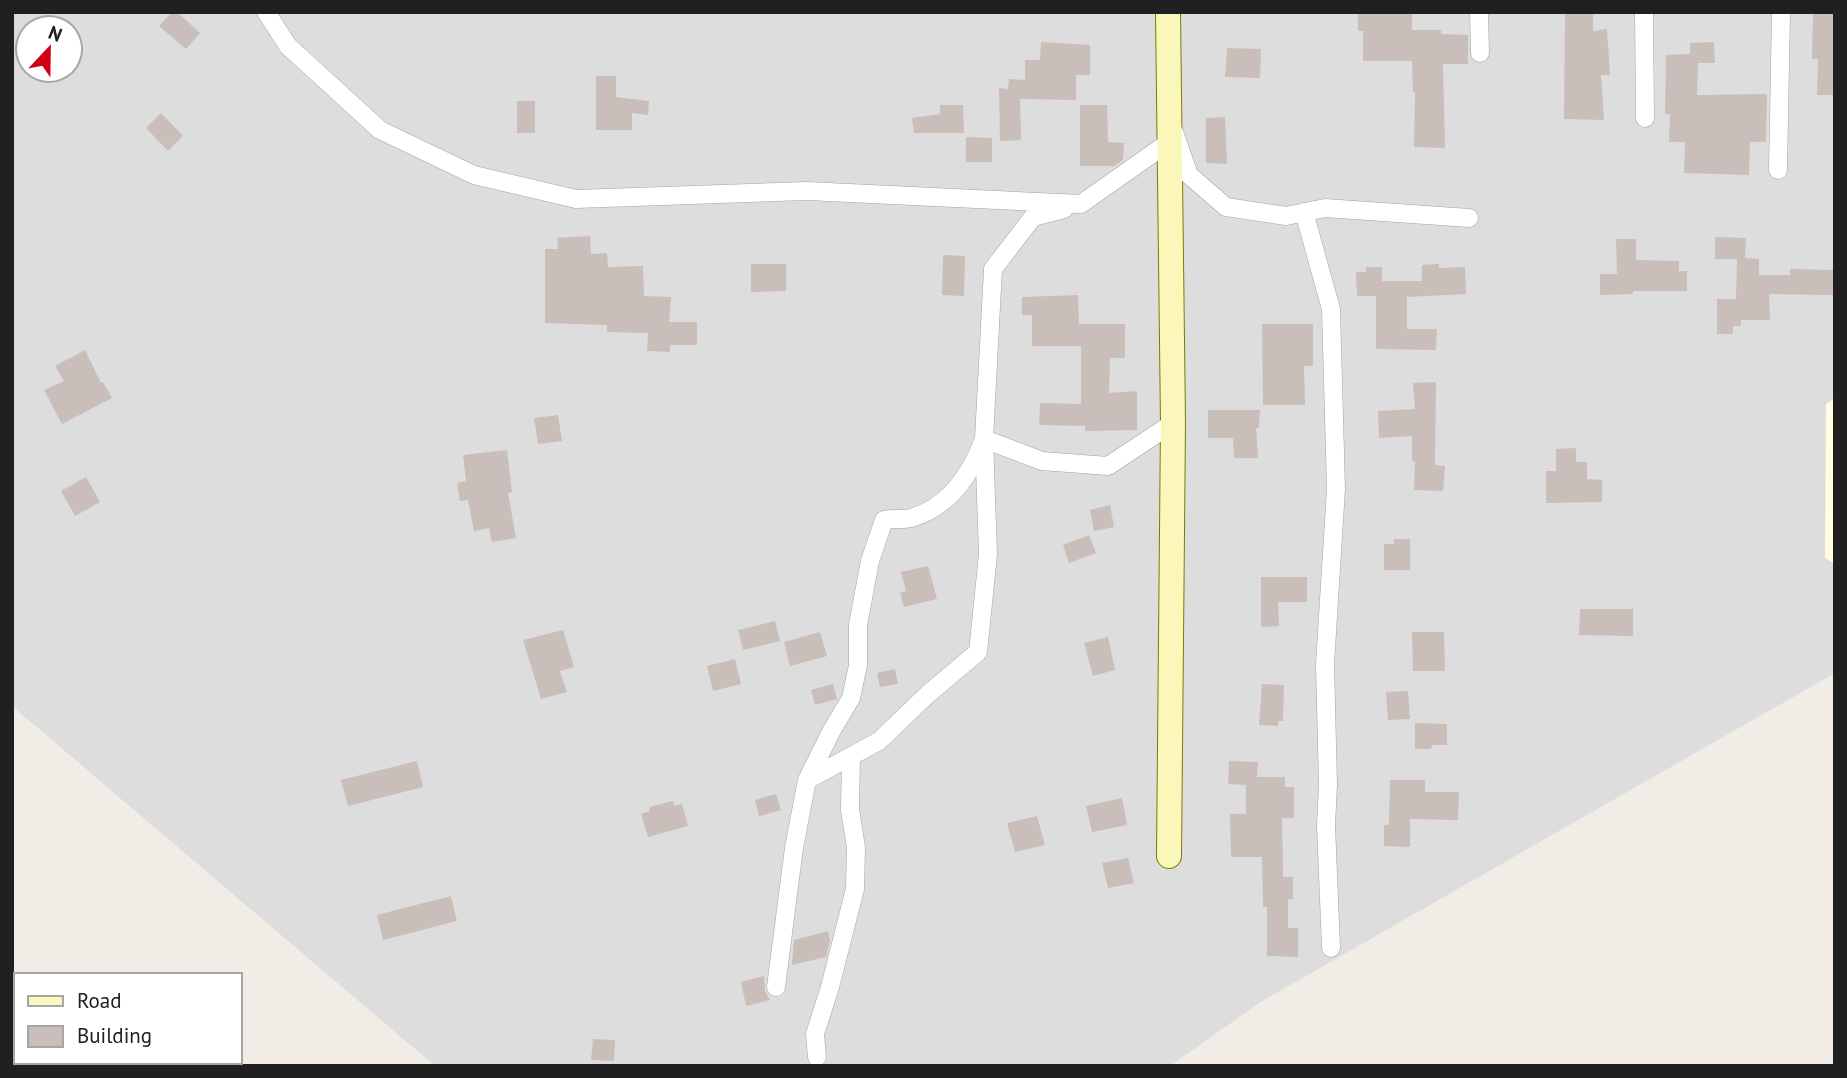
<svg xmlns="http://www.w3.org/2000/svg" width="1847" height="1078" font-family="'PT Sans',sans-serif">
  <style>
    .residential { fill: #dedddd; fill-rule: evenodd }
    .education { fill: #fffce1 }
    .building { fill: #c9beb9 }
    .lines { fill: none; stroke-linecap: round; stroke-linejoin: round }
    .street-casing { stroke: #a4a4a4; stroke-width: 19 }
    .secondary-casing { stroke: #7a7b03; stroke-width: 26 }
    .street { stroke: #fff; stroke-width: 18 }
    .secondary { stroke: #fbf7ba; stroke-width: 24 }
  </style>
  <rect width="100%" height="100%" fill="#f1ece6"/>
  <path class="residential" d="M12 12H1835V673L1262 1001 1170 1066H435L12 706ZM28 28H70V70H28Z"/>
  <path class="education" d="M1835 398V564L1825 558 1826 404Z"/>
  <path class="building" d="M172 12H177L200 33 186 49 159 26Z
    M1358 12H1412V30H1441V34L1468 35V64H1443L1445 148 1414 147 1415 92H1413L1412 61H1363V31H1358Z
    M1813 12H1835V95H1817L1818 59H1812Z
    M1565 13H1593V31L1607 29 1610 75H1601L1604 120 1564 119Z
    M1041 42 1090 45V75H1076V100L1020 99 1021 140 1000 141 999 88 1008 89 1009 79 1025 80V60H1040Z
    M1714 42 1715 63H1698L1697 95 1767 94 1766 142H1750L1749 175 1684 173 1685 142H1669L1670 114H1665L1666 55 1690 54V43Z
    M1227 48 1261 49 1260 78 1225 77Z
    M596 76H616V97L649 101 648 115 632 113V130H596Z
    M517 101H535V133H517Z
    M940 105H963L964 133H914L912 118 940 114Z
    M1080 105H1107L1108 142 1124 143 1123 160 1114 166H1080Z
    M161 113 183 136 168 151 146 128Z
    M1225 117 1227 164 1206 163V118Z
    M966 137 992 138V162H966Z
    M590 236 591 254 607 253 608 267 643 266 644 296 671 297 669 322H697V345H670V352L647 351 648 333 607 332V325L545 323V249H558L557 238Z
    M1715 237 1746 238 1745 258 1759 259V275H1790V269L1835 270V295L1769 294 1770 320H1741V326H1733V334H1717V299H1736L1737 259H1715Z
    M1616 239H1636V260L1679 261V271H1687V291H1633V294L1600 295V274H1617Z
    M943 255 965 256 964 296 942 295Z
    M751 264H786V291L751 292Z
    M1439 264V268L1465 267 1466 294 1407 297V329H1437L1436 350 1376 349V296H1357L1356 272H1366V267H1382V281H1422V265Z
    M1078 295 1079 324H1125V358H1110L1109 393 1137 391V430L1085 431V426L1039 425 1040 403 1081 404V346H1032V315H1022V297Z
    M1262 324H1313V366H1304L1305 405H1263Z
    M85 350 101 383 103 382 112 398 62 424 44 390 64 381 55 366Z
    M1436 382 1435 465 1445 466 1443 491 1414 490 1415 461H1412V436L1379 438 1378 411 1415 409 1413 383Z
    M1208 410H1260L1259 428H1256L1258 458H1234L1233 438H1208Z
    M558 415 562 441 538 444 534 418Z
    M1576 448V462H1587V479L1602 480V502L1546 503V471H1556V449Z
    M507 450 512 492 508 493 516 538 492 542 489 528 474 531 468 500 460 501 457 483 466 481 463 455Z
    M86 477 100 502 75 516 61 491Z
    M1110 505 1114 527 1094 531 1090 510Z
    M1089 535 1096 553 1069 563 1063 545Z
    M1394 539H1410V570H1384V544H1394Z
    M928 566 937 599 904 607 900 593 906 591 901 572Z
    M1261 577H1307V602H1278L1279 626 1261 627Z
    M1580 609H1633V636L1579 635Z
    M775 621 780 641 743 650 738 630Z
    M563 630 574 667 560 671 567 692 541 699 523 640Z
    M820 632 827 656 790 666 784 642Z
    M1412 632H1444L1445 671H1413Z
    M1108 637 1115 670 1093 676 1084 643Z
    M735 659 741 684 713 691 707 666Z
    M895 669 898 684 880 687 877 673Z
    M833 684 837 699 815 705 811 690Z
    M1262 684 1284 685 1283 721H1278V726L1259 725Z
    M1408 691 1410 719 1388 720 1386 692Z
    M1415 723 1447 724V745H1432L1431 749H1415Z
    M417 761 423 787 348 806 341 780Z
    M1229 761 1258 762 1257 777H1285V787H1294V818H1282L1283 869V877H1293V899H1288V928H1298V957L1267 956V907H1263L1262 857H1231L1230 814H1246V785L1228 784Z
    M1390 780H1425V792H1459L1458 820 1410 819V847L1384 846V825H1389Z
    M776 794 781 810 759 816 755 800Z
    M1122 798 1127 825 1092 832 1086 806Z
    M673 801 674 806 682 804 688 826 648 837 641 814 650 811 649 807Z
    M1037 816 1045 845 1015 852 1007 823Z
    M1128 858 1134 883 1108 888 1102 863Z
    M451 896 457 921 383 940 377 915Z
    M828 931 830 941 826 957 792 965 794 940Z
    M764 976 765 991 770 1000 746 1006 741 982Z
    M593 1039 615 1040 614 1061 591 1060Z"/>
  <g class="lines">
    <defs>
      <path id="street" d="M266 12 288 46 380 130 474 175 576 199 807 191 1081 204 1169 142
        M1479 12 1480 53
        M1644 12 1645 118
        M1174 132 1189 175 1226 207 1286 216 1325 208 1469 218
        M1778 170 1781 12
        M1304 212 1331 309 1336 489 1325 664 1328 785 1326 825 1331 948
        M807 780 832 730 851 698 858 665V625L870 561 884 520C893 518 903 520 911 518 950 507 971 474 984 439L1042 461 1108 466 1173 423
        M776 987 794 848 807 780 879 741 928 694 978 652 988 554 984 439 993 269 1033 217 1064 209
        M817 1057 815 1034 830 987 855 889 856 847 850 810 851 756"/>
      <path id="secondary" d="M1168 12 1173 423 1169 856"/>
    </defs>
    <use href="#street" class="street-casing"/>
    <use href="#secondary" class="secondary-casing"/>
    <use href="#street" class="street"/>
    <use href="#secondary" class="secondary"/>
  </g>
  <rect width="1847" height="1078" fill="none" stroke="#202020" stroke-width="28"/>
  <rect x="14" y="973" width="228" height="91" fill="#ffffff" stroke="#a6a6a6" stroke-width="2"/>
  <rect x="28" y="996" width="35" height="10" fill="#fbf7ba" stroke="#a6a6a6" stroke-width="2"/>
  <text x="77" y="1008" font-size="21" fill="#202020">Road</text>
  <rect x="28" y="1026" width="35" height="21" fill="#c9beb9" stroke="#a6a6a6" stroke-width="2"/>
  <text x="77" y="1043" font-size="21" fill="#202020">Building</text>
  <g transform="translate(49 49) rotate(22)"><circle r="33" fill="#ffffff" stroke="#a6a6a6" stroke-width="2"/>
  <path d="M0-5L12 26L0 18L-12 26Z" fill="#d00015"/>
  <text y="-10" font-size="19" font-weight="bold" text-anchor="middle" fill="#202020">N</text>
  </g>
</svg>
